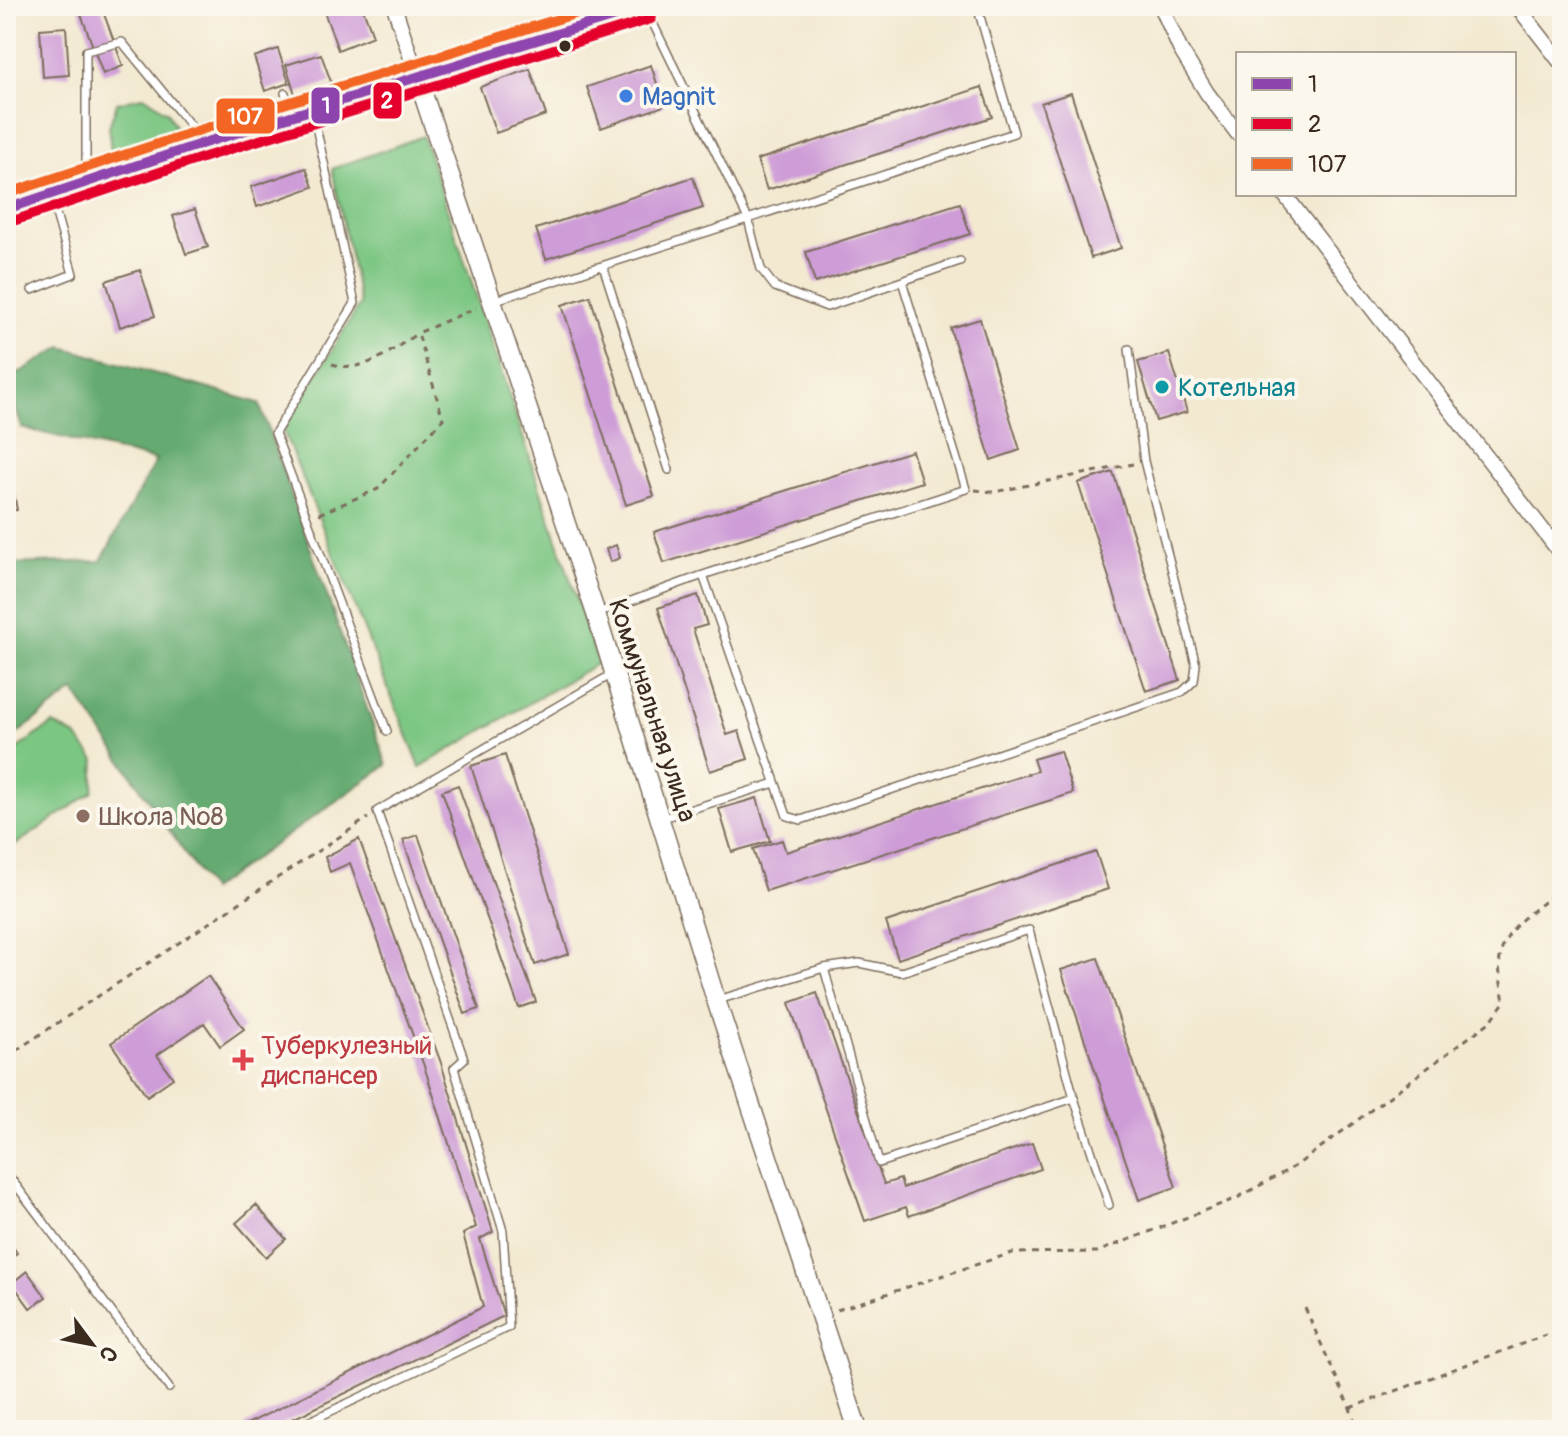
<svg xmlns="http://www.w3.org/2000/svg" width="1568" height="1436" font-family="Pangolin,sans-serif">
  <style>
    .green { fill: #7cc683; stroke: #5c7850; stroke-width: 2 }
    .forest { fill: #65ab71; stroke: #506a48; stroke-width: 2 }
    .building { fill: #ce9cd7 }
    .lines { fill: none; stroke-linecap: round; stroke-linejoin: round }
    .service-casing { stroke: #7b6d5d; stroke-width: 10 }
    .minor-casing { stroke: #7b6d5d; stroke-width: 17 }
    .tertiary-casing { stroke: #7b6d5d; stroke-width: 21 }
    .secondary-casing { stroke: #7b6d5d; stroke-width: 25 }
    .path { stroke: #7b6d5d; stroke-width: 3; stroke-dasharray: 6 6; stroke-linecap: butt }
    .service { stroke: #fff; stroke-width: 7 }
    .minor { stroke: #fff; stroke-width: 14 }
    .tertiary { stroke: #fff; stroke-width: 18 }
    .secondary { stroke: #fff; stroke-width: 22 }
    .bus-1-casing { stroke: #fbf7ec; stroke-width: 16 }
    .bus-2-casing { stroke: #fbf7ec; stroke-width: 16 }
    .bus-3-casing { stroke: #fbf7ec; stroke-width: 16 }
    .bus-1 { stroke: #8e44ad; stroke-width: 10 }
    .bus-2 { stroke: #e4002b; stroke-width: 10 }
    .bus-3 { stroke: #f26522; stroke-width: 10 }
    .bus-dot { fill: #3b2a1e; stroke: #fbf7ec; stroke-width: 3 }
    .shop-dot { fill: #3f7fe0; stroke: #fbf7ec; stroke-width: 3 }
    .culture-dot { fill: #0f9aa8; stroke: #fbf7ec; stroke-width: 3 }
    .education-dot { fill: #8d6e63; stroke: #fbf7ec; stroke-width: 3 }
    .health-dot { fill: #e0444e; stroke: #fbf7ec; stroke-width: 3 }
    .labels { text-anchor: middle; stroke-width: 8; stroke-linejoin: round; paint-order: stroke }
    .shop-label { font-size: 26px; fill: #366cbe; stroke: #fbf7ec; text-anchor: start }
    .culture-label { font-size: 26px; fill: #0d838f; stroke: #fbf7ec; text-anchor: start }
    .street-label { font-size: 26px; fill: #3b2a1e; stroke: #fbf7ec }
    .education-label { font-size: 26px; fill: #785e54; stroke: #fbf7ec; text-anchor: start }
    .health-label { font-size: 26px; fill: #be3a42; stroke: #fbf7ec; text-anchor: start }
    .line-badge { stroke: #fbf7ec; stroke-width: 3 }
    .badge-label { font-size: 22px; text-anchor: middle; font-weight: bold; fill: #fff }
  </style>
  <rect width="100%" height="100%" fill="#fbf7ec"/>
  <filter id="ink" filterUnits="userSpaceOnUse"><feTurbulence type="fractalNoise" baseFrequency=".0125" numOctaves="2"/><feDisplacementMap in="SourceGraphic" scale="16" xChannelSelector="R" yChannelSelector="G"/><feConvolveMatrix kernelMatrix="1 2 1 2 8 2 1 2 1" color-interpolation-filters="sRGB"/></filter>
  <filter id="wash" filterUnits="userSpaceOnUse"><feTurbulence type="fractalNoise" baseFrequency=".006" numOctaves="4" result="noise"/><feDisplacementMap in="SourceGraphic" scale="32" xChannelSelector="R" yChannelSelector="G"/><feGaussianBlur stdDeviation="1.8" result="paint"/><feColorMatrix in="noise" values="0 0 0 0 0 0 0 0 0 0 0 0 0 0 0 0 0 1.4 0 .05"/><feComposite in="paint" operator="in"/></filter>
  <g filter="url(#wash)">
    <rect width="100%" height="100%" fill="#f3e9d1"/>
    <path class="green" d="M144 96 167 112 180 136 111 157 109 127 117 103Z
      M423 136 598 663 420 767 283 430 360 304 332 169Z
      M53 724 76 736 95 760 93 792 6 851V756Z"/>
    <path class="forest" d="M62 347 259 403 387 765 210 890 74 691 6 742V564L101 561 156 460 22 428 7 380Z"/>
    <g id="blocks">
      <path class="building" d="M78 6H101L123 66 103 74Z
        M322 6H362L373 36 338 50Z
        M66 27 69 75 43 77 40 29Z
        M278 49 289 83 265 91 254 57Z
        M321 54 331 82 295 94 286 65Z
        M651 65 664 106 601 128 587 87Z
        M530 69 546 115 496 133 480 87Z
        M982 87 992 117 767 190 757 160Z
        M1071 93 1121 248 1091 258 1041 103Z
        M306 168 313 187 257 207 251 187Z
        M693 177 703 208 546 259 536 229Z
        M960 203 970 234 815 283 806 252Z
        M195 209 208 247 186 254 173 216Z
        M140 270 155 316 120 327 106 281Z
        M590 296 654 496 626 505 562 305Z
        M980 319 1020 450 991 460 950 328Z
        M1169 353 1187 412 1156 421 1138 362Z
        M912 451 922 482 664 563 654 532Z
        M10 471 17 510 6 512V472Z
        M1113 472 1180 680 1146 691 1078 483Z
        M616 545 620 558 610 562 606 549Z
        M698 595 707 625 693 629 727 735 739 731 748 759 710 771 658 608Z
        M1060 751 1073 793 766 891 753 849 782 840 786 852 1037 771 1033 759Z
        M505 755 569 954 535 965 471 766Z
        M458 785 536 1002 519 1008 442 791Z
        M757 798 770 841 732 852 719 809Z
        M418 835 479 1009 465 1014 403 840Z
        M359 839 441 1063 493 1232 480 1239 504 1316 270 1430H248L245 1425 483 1307 463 1234 476 1227 424 1066 350 863 330 872 325 857Z
        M1096 852 1108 889 898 959 886 922Z
        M1098 958 1176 1187 1139 1200 1061 970Z
        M208 976 244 1029 220 1046 204 1023 157 1055 173 1078 147 1096 111 1043Z
        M817 993 884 1184 900 1179 903 1188 1032 1143 1041 1169 909 1216 906 1207 865 1221 789 1003Z
        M256 1205 286 1239 266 1257 236 1223Z
        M6 1236 17 1253 6 1261Z
        M27 1271 46 1297 30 1308 12 1283Z"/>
    </g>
  </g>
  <g filter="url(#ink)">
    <use href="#blocks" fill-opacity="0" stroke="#7b6d5d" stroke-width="2"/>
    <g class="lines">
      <defs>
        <path id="service" d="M646 9 748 219 761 269 775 287 827 307 960 261
          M285 93 291 111
          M313 113 355 303 275 433 387 731
          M86 178V51L122 42 203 141
          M603 266 669 470
          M32 290 73 274 51 196
          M493 301 1014 133 977 6
          M703 575 787 816 801 820 1182 692 1194 681 1196 665 1144 461 1129 349
          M598 613 703 575 966 489 902 281
          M663 818 775 783
          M718 1000 824 968 859 963 902 972 1029 930 1074 1098 879 1163 824 968
          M1074 1098 1109 1205
          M6 1172 169 1388
          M291 1430 509 1327 503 1231 454 1068 464 1059 377 811 614 673"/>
        <path id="minor" d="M394 6 417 76
          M1161 6 1180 49 1207 93 1238 134
          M1517 6 1562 64
          M1284 194 1562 555"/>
        <path id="tertiary" d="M417 76 596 614 716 1000 858 1430"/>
        <path id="secondary" d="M6 209 204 143 647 6"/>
      </defs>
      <use href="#service" class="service-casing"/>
      <use href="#minor" class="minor-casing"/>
      <use href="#tertiary" class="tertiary-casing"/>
      <use href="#secondary" class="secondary-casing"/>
      <path class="path" d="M332 364C366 374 390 351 418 333
        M975 490 994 492 1133 464
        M319 514 378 489 443 419 418 333 476 308
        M6 1057 368 818
        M1305 1308 1350 1408 1357 1430
        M837 1310 1012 1253 1097 1252 1237 1198 1297 1165 1491 1021 1504 1002C1502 988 1498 972 1500 958 1504 926 1539 906 1562 889
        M1350 1408 1562 1329"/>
      <use href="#service" class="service"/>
      <use href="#minor" class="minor"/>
      <use href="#tertiary" class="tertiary"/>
      <use href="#secondary" class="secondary"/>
      <defs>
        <path id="bus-1" d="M6 209 204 143 647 6"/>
        <path id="bus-2" d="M10 222 208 156 651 19"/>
        <path id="bus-3" d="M6 194 200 130 600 6"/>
      </defs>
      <use href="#bus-1" class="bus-1-casing"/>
      <use href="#bus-2" class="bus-2-casing"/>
      <use href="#bus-3" class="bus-3-casing"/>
      <use href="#bus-1" class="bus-1"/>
      <use href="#bus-2" class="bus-2"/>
      <use href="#bus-3" class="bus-3"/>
    </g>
  </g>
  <circle class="bus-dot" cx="565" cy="46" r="7"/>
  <circle class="shop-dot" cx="626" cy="96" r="8"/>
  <circle class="culture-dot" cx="1162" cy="387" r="8"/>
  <circle class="education-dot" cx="83" cy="816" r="8"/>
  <path class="health-dot" d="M239 1048h8v8h8v8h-8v8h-8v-8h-8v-8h8z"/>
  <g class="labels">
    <g class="shop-label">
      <text x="642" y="105">Magnit</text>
    </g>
    <g class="culture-label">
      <text x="1178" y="396">Котельная</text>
    </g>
    <g class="street-label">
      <text transform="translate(653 710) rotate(72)" y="9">Коммунальная улица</text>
    </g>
    <g class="education-label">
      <text x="99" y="825">Школа №8</text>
    </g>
    <g class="health-label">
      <text x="261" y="1054">Туберкулезный<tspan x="261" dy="30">диспансер</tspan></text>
    </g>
  </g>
  <g class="line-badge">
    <rect x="372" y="81" width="31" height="39" rx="8" fill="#e4002b"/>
    <rect x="310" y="86" width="31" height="39" rx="8" fill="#8e44ad"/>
    <rect x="215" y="97" width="61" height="38" rx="8" fill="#f26522"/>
  </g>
  <g class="badge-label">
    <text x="387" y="108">2</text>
    <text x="326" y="113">1</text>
    <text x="245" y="124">107</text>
  </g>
  <rect width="1568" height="1436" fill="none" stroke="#fbf7ec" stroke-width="32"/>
  <rect x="1236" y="52" width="280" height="144" fill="#fbf7ec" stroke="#aea59a" stroke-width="2"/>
  <rect x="1252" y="78" width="40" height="12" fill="#8e44ad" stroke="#aea59a" stroke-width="2"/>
  <text x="1308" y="92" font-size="24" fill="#3b2a1e">1</text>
  <rect x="1252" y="118" width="40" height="12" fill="#e4002b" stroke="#aea59a" stroke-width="2"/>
  <text x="1308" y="132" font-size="24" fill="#3b2a1e">2</text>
  <rect x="1252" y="158" width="40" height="12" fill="#f26522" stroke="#aea59a" stroke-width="2"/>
  <text x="1308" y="172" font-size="24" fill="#3b2a1e">107</text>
  <g transform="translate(92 1344) rotate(122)" stroke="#fbf7ec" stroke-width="6" paint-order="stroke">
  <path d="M0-6L14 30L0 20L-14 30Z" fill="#3b2a1e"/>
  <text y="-12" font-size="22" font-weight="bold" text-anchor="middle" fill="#3b2a1e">С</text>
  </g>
</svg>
